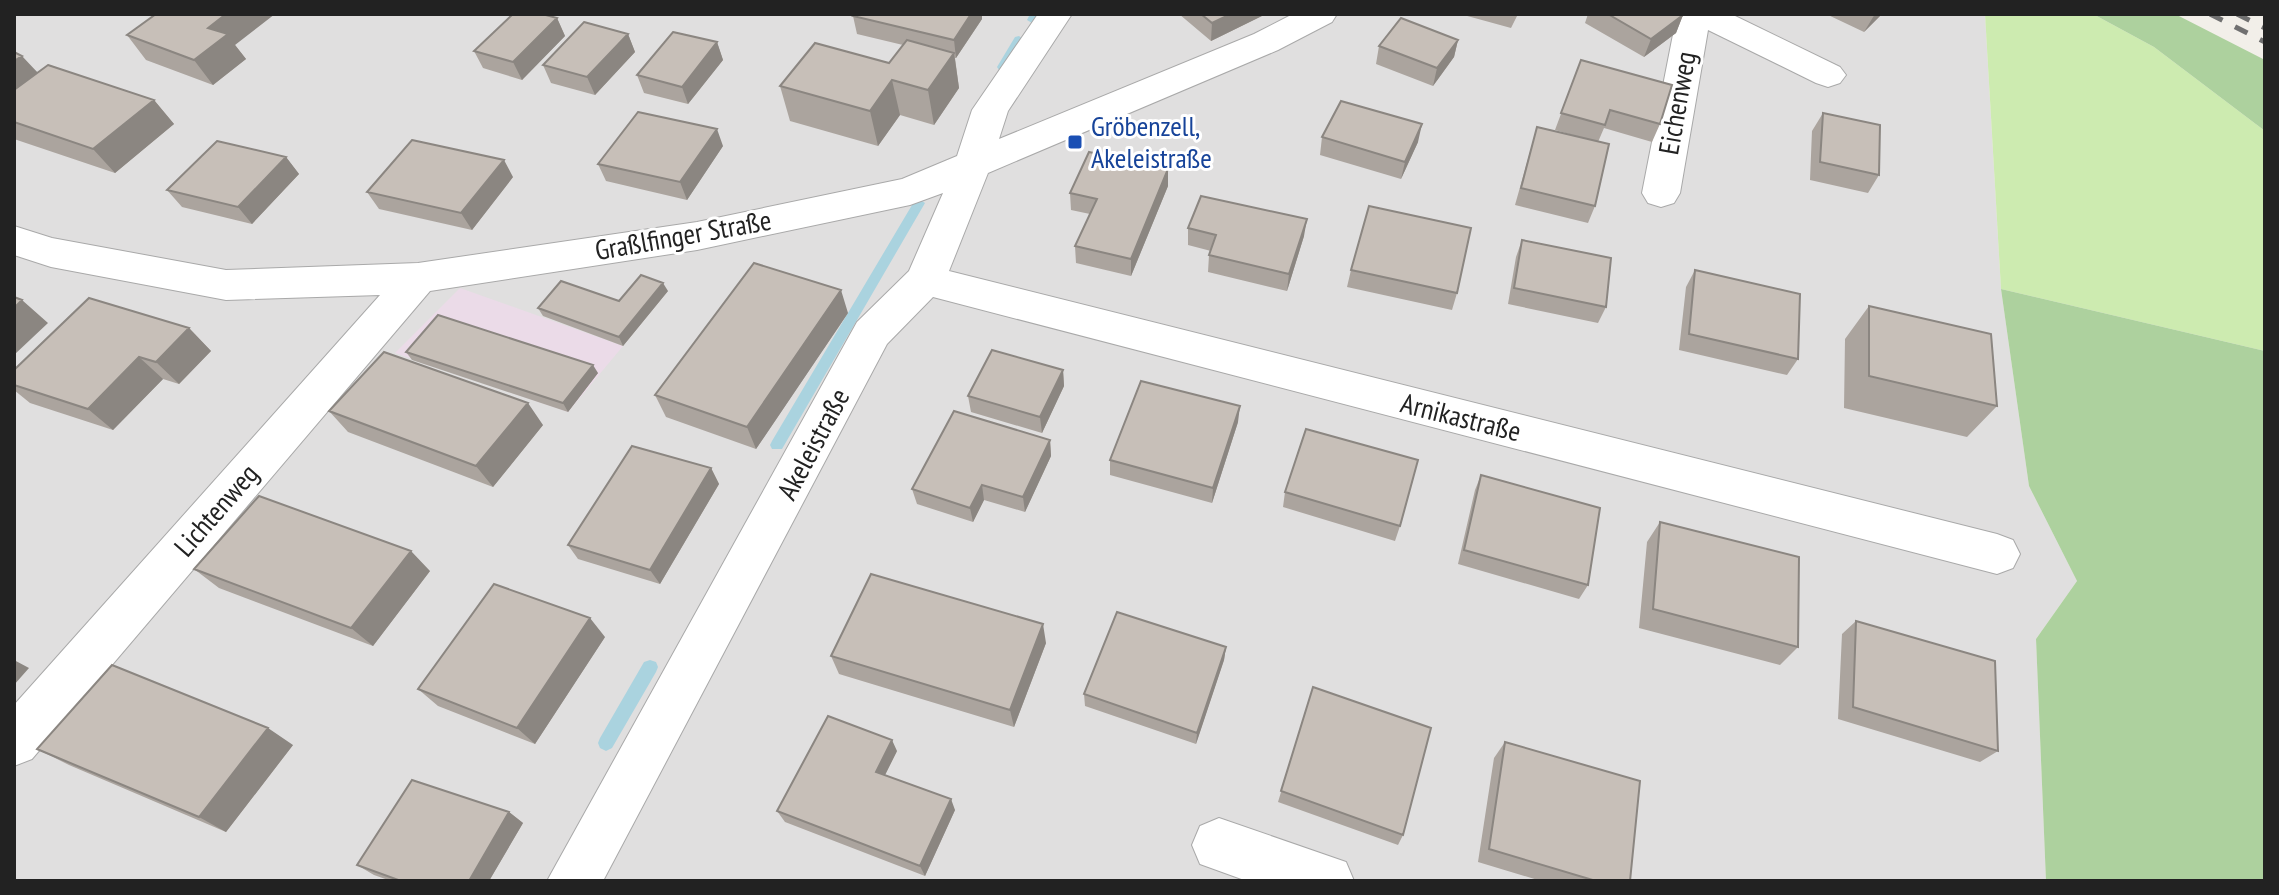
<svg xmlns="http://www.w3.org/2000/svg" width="2279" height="895" font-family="'PT Sans Narrow',sans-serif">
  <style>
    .residential { fill: #e0dfdf }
    .industrial { fill: #ebdbe8 }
    .grass { fill: #cdebb0 }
    .forest { fill: #add19e }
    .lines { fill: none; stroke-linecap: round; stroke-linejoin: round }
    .stream { fill: #aad3df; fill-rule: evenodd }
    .minor-casing { stroke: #a9a9a9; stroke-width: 2 }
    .minor { fill: #fff; fill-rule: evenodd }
    .rail { stroke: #707070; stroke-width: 5; stroke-dasharray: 14 14; stroke-linecap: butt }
    .wall { fill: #aba49e }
    .shaded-wall { fill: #8b8681 }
    .building { fill: #c7bfb8; stroke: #8b8681; stroke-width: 2 }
    .transit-dot { fill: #1a4fb4; stroke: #fff; stroke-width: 3 }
    .labels { text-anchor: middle; stroke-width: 6; stroke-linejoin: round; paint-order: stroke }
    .street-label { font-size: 28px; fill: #222; stroke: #fff }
    .transit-label { font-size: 28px; fill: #164399; stroke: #fff; text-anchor: start }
  </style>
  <rect width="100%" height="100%" fill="#f2efe9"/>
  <path class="residential" d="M14 14H1985L2001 289 2029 486 2077 581 2036 639 2046 881H14Z"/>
  <path class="industrial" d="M460 288 623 346 568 412 395 353Z"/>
  <path class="grass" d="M1985 14H2093L2154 47 2265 131V351L2001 289Z"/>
  <path class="forest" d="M2093 14H2175L2265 60V131L2154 47Z
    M2001 289 2265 351V881H2046L2036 639 2077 581 2029 486Z"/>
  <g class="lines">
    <path class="stream" d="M1030 14H1040L1036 22 1032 23 1027 20Z
      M1019 36 1024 40 1007 70 1003 71 999 70 997 67 1015 37Z
      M919 199 925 203 782 449H772L770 445 772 441 915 200Z
      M650 660 656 662 658 667 656 672 612 748 606 751 600 748 598 743 600 738 644 662Z"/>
    <defs>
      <path id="minor" d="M1038 14H1072L1008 111 999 139 1254 34 1293 14H1337L1332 22 1278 50 988 173 949 271 1997 534 2013 540 2020 554 2013 568 1997 574 933 297 887 344 603 881H547L857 322 909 271 943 193 910 205 697 250 430 291 32 759 14 766V705L380 295 226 300 51 267 14 255V226L52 238 226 270 418 263 697 222 902 179 957 156 972 110Z
        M1677 14H1731L1840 67 1846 75 1840 83 1828 87 1816 83 1708 30 1680 193 1674 203 1661 207 1648 203 1642 193Z
        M1219 818 1346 862 1354 881H1247L1200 864 1192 845 1200 826Z"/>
    </defs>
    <use href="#minor" class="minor-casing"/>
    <use href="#minor" class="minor"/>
    <path class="rail" d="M2210 14 2265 42
      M2237 14 2265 28"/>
  </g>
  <path class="wall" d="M855 14H982V19L956 58H955L959 88 934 125 900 115 878 146 790 121 780 86 889 63 903 45 857 34 853 16Z
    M1179 14H1266L1211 41Z
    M1460 14H1518L1511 28Z
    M1588 14H1682L1683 15 1676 33 1644 57 1585 23Z
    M1826 14H1882L1864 32Z
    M557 18 565 36 522 80 483 68 474 51Z
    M628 34 635 52 595 95 551 83 543 65Z
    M127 35 235 45 246 59 213 85 146 60Z
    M1458 40 1454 57 1433 86 1376 64 1379 46Z
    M717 42 723 60 688 104 644 93 637 75Z
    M14 52 38 73 154 100 174 124 115 173 14 139Z
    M1581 60 1660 124 1652 142 1604 128 1598 142 1595 206 1588 223 1515 205 1537 127 1576 136 1555 130Z
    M1823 113 1879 175 1868 193 1810 180 1812 131Z
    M1322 137 1418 142 1401 179 1320 155Z
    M723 146 687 200 606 181 598 164Z
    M286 157 299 174 252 224 182 207 167 190Z
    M1168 169V186L1131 276 1076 263 1075 246 1090 214 1071 210 1070 193Z
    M513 177 472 230 379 209 367 192Z
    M1188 228 1304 236 1287 291 1208 272 1209 255 1211 251 1188 245Z
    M1522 240 1606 307 1598 323 1508 304 1516 257Z
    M1351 270 1457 293 1452 310 1347 287Z
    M1695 270 1798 359 1787 375 1679 350 1686 287Z
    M668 291 623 346 543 316 538 308 619 301Z
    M1869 306 1997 406 1967 437 1844 408 1845 339Z
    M848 313 756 449 666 417 655 395Z
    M189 328 211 351 179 384 163 379 113 430 30 403 14 390V370Z
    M406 352 598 373 568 412 412 360Z
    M1063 370 1064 386 1042 433 971 412 968 396Z
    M329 411 543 425 493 487 348 432Z
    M1238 422 1212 503 1110 475V460Z
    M1050 440 1051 456 1025 512 984 500 973 522 917 504 912 489Z
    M711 468 719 484 660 584 578 559 568 545Z
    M1481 475 1588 585 1579 599 1458 564 1475 490Z
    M1285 492 1400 526 1395 541 1283 507Z
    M1660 522 1798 647 1780 665 1639 628 1647 542Z
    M194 569 430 571 373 646 219 588Z
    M1856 621 1998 751 1980 762 1838 719 1842 634Z
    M605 637 535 744 438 706 418 689Z
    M1046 643 1014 727 839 674 831 656Z
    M1226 647 1224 660 1196 744 1085 706 1084 694Z
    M1313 687 1403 835 1398 845 1278 802Z
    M1505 742 1630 881H1541L1478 862 1494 758Z
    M293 745 226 832 69 765 37 749Z
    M897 751 885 775 955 810 925 876 785 822 777 811Z
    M509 812 523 823 489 881H391L374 875 357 865Z"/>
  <path class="shaded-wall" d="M226 14H275L235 45 246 59 213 85 194 60 208 28Z
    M971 14H982V19L956 58 954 40Z
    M1231 14H1266L1211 41 1212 23Z
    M1875 14H1882L1864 32Z
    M1683 15 1676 33 1644 57 1651 39Z
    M557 18 565 36 522 80 513 62Z
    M628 34 635 52 595 95 587 77Z
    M1458 40 1454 57 1433 86 1437 68Z
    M717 42 723 60 688 104 682 87Z
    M954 53 959 88 934 125 928 90Z
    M22 56 38 73 14 91V61Z
    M892 80 900 115 878 146 870 111Z
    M154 100 174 124 115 173 93 149Z
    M1422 124 1418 142 1401 179 1405 162Z
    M717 129 723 146 687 200 680 182Z
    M286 157 299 174 252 224 238 207Z
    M504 160 513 177 472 230 461 213Z
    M1168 169V186L1131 276V259Z
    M1307 219 1304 236 1287 291 1289 274Z
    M663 283 668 291 623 346 619 337Z
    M841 290 848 313 756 449 747 427Z
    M22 300 48 323 14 355V308Z
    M189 328 211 351 179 384 156 362Z
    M139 357 163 379 113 430 88 409Z
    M593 365 598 373 568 412 563 403Z
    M1063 370 1064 386 1042 433 1040 417Z
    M528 403 543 425 493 487 476 466Z
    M1240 406 1238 422 1212 503 1213 488Z
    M1050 440 1051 456 1025 512 1023 497Z
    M711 468 719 484 660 584 650 570Z
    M982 485 984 500 973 522 970 508Z
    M411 551 430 571 373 646 351 628Z
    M590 618 605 637 535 744 517 728Z
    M1043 624 1046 643 1014 727 1010 710Z
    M1226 647 1224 660 1196 744 1197 733Z
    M14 660 29 668 14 685Z
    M268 728 293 745 226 832 199 817Z
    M892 740 897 751 881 783 876 772Z
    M951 799 955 810 925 876 920 866Z
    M509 812 523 823 489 881H469Z"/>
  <path class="building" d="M156 14H226L208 28 228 34 194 60 127 35Z
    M513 14H542L557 18 513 62 474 51Z
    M855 14H971L954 40 853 16Z
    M1201 14H1231L1212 23Z
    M1608 14H1682L1683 15 1651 39Z
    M1401 18 1458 40 1437 68 1379 46Z
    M584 22 628 34 587 77 543 65Z
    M673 32 717 42 682 87 637 75Z
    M907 40 954 53 928 90 892 80 870 111 780 86 815 43 889 63Z
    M14 52 22 56 14 61Z
    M1581 60 1672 85 1660 124 1610 110 1605 125 1561 113Z
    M48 65 154 100 93 149 14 122V90Z
    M1341 101 1422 124 1405 162 1322 137Z
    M638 112 717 129 680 182 598 164Z
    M1823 113 1880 125 1879 175 1820 162Z
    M1537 127 1609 144 1595 206 1521 188Z
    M412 140 504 160 461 213 367 192Z
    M217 141 286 157 238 207 167 190Z
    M1089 152 1168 169 1131 259 1075 246 1097 199 1070 193Z
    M1201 196 1307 219 1289 274 1209 255 1216 235 1188 228Z
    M1369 206 1471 228 1457 293 1351 270Z
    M1522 240 1611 258 1606 307 1514 288Z
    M754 263 841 290 747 427 655 395Z
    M1695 270 1800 294 1798 359 1689 334Z
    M641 275 663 283 619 337 538 308 561 281 619 301Z
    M14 297 22 300 14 308Z
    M89 298 189 328 156 362 139 357 88 409 14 385V370Z
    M1869 306 1991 334 1997 406 1869 376Z
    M438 315 593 365 563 403 406 352Z
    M992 350 1063 370 1040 417 968 396Z
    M384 352 528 403 476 466 329 411Z
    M1141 381 1240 406 1213 488 1110 460Z
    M954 411 1050 440 1023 497 982 485 970 508 912 489Z
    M1306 429 1418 460 1400 526 1285 492Z
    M632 446 711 468 650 570 568 545Z
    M1481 475 1600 508 1588 585 1464 550Z
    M259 496 411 551 351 628 194 569Z
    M1660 522 1799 557 1798 647 1653 609Z
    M871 574 1043 624 1010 710 831 656Z
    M494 584 590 618 517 728 418 689Z
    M1117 612 1226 647 1197 733 1084 694Z
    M1856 621 1995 661 1998 751 1853 707Z
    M112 665 268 728 199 817 37 749Z
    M1313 687 1431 728 1403 835 1281 791Z
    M828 716 892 740 876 772 951 799 920 866 777 811Z
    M1505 742 1640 781 1630 881H1596L1489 849Z
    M412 780 509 812 469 881H401L357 865Z"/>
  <rect class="transit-dot" x="1067" y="134" width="16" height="16" rx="4"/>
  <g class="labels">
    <g class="street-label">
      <text transform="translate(1677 103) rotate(-80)" y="10">Eichenweg</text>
      <text transform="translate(683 235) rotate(-10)" y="10">Graßlfinger Straße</text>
      <text transform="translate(1461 417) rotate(14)" y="10">Arnikastraße</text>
      <text transform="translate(813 444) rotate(-62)" y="10">Akeleistraße</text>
      <text transform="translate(216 510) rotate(-49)" y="10">Lichtenweg</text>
    </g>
    <g class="transit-label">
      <text x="1091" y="136">Gröbenzell,<tspan x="1091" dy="32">Akeleistraße</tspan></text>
    </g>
  </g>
  <rect width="2279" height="895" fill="none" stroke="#222222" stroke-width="32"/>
</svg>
